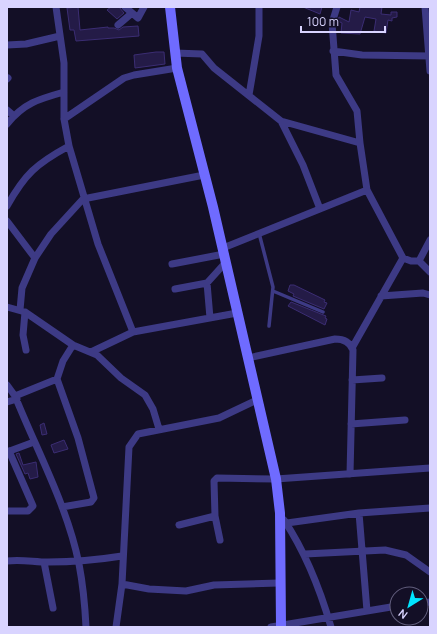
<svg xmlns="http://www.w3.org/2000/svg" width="437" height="634" font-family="Manrope,sans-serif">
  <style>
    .building { fill: #241b47; stroke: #3b2d73 }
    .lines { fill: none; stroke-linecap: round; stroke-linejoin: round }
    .lane { stroke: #3d3a85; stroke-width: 3.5 }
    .street { stroke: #3d3a85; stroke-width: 7 }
    .secondary { stroke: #6f6bff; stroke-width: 10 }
  </style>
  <rect width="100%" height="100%" fill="#130f26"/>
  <path class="building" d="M78 7 80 30 108 27V28H114L119 30 123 27 138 26 139 36 76 41 74 30H70L67 8Z
    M111 7H119L124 13 117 19 107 10Z
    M303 7H322L320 14Z
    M360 7H382L381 14 391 15V12H397V17L392 18V21L388 20 386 33 374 31 376 19 365 17 360 34 341 33 342 23 338 21 339 17 349 22 351 10 359 12Z
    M156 52H164L165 64 135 68 134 55Z
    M290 285H294L325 300 324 302 327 303 324 309 293 296 294 294 288 291Z
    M291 302 326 316 325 318 327 319 325 325 288 306Z
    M44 423 47 434 42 435 40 425Z
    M64 440 68 449 54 453 51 445Z
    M19 453 23 465 36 462 38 477 30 479 28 473 25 474 16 454Z"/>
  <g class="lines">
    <path class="lane" d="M259 233 273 287 269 326
      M273 291 323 312"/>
    <path class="street" d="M56 7 64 63V119L69 146 98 244 133 332
      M125 7 138 18 144 7
      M337 7 332 23 336 75 357 111 360 143
      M425 7 430 71
      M118 25 132 13
      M7 45 26 44 60 36
      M333 51 362 55 430 56
      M175 53 202 54 214 68 281 121 303 165 320 209
      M7 79 8 78
      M249 95 259 36V7
      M7 110 14 116
      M64 119 124 78 134 75 177 68
      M281 121 360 143 367 190
      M7 124C24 103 39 99 64 92
      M7 206C25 174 36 164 69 146
      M7 221 35 258
      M223 248 367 190 403 258 411 261H419L430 272
      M419 261 430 240
      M172 264 224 254
      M207 283 210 318
      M175 289 207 283 226 262
      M381 296 423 293 430 295
      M7 307 25 312 73 345 97 355 121 378 145 395 153 409 159 429
      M20 310 22 288 35 258 51 234 83 199 204 175
      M25 312 23 335 26 350
      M352 348 403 258
      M91 352 133 332 237 313
      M248 358 335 339C343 339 350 342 353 350L350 474
      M352 380 382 378
      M7 385 15 396C37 451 67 505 79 564 83 585 85 606 86 627
      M15 396 57 379
      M7 402 17 399
      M351 424 405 420
      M7 452 34 442
      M62 507 91 502 94 498 78 438 57 379 63 361 73 345
      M7 511H28L33 506 9 451
      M359 513 367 611
      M284 520C306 553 320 589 331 627
      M287 523 359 513 430 508
      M179 525 215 516
      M220 540 215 516 214 481 217 478 276 479 430 468
      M305 554 385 550 406 555 430 572
      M7 561C21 559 34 562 48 562 73 562 97 560 122 556
      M44 562 53 608
      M122 584 149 589 186 591 214 585 279 583
      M421 603 430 602
      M116 627 122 584 129 447 138 434 219 418 257 400
      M271 627 397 606"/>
    <path class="secondary" d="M170 7 177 68 213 207 276 479 280 513 281 627"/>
  </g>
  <rect width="437" height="634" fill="none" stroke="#d9d4ff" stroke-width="16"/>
  <g transform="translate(409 606) rotate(217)"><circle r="19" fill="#130f26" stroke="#625e7d"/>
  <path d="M0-3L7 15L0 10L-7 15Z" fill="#00e5ff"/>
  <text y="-6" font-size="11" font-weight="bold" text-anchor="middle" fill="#d9d4ff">N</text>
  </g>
  <path d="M301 26v6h84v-6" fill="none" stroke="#d9d4ff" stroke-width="2"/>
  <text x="307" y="26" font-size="12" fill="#d9d4ff" stroke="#130f26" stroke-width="3" paint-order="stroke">100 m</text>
</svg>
